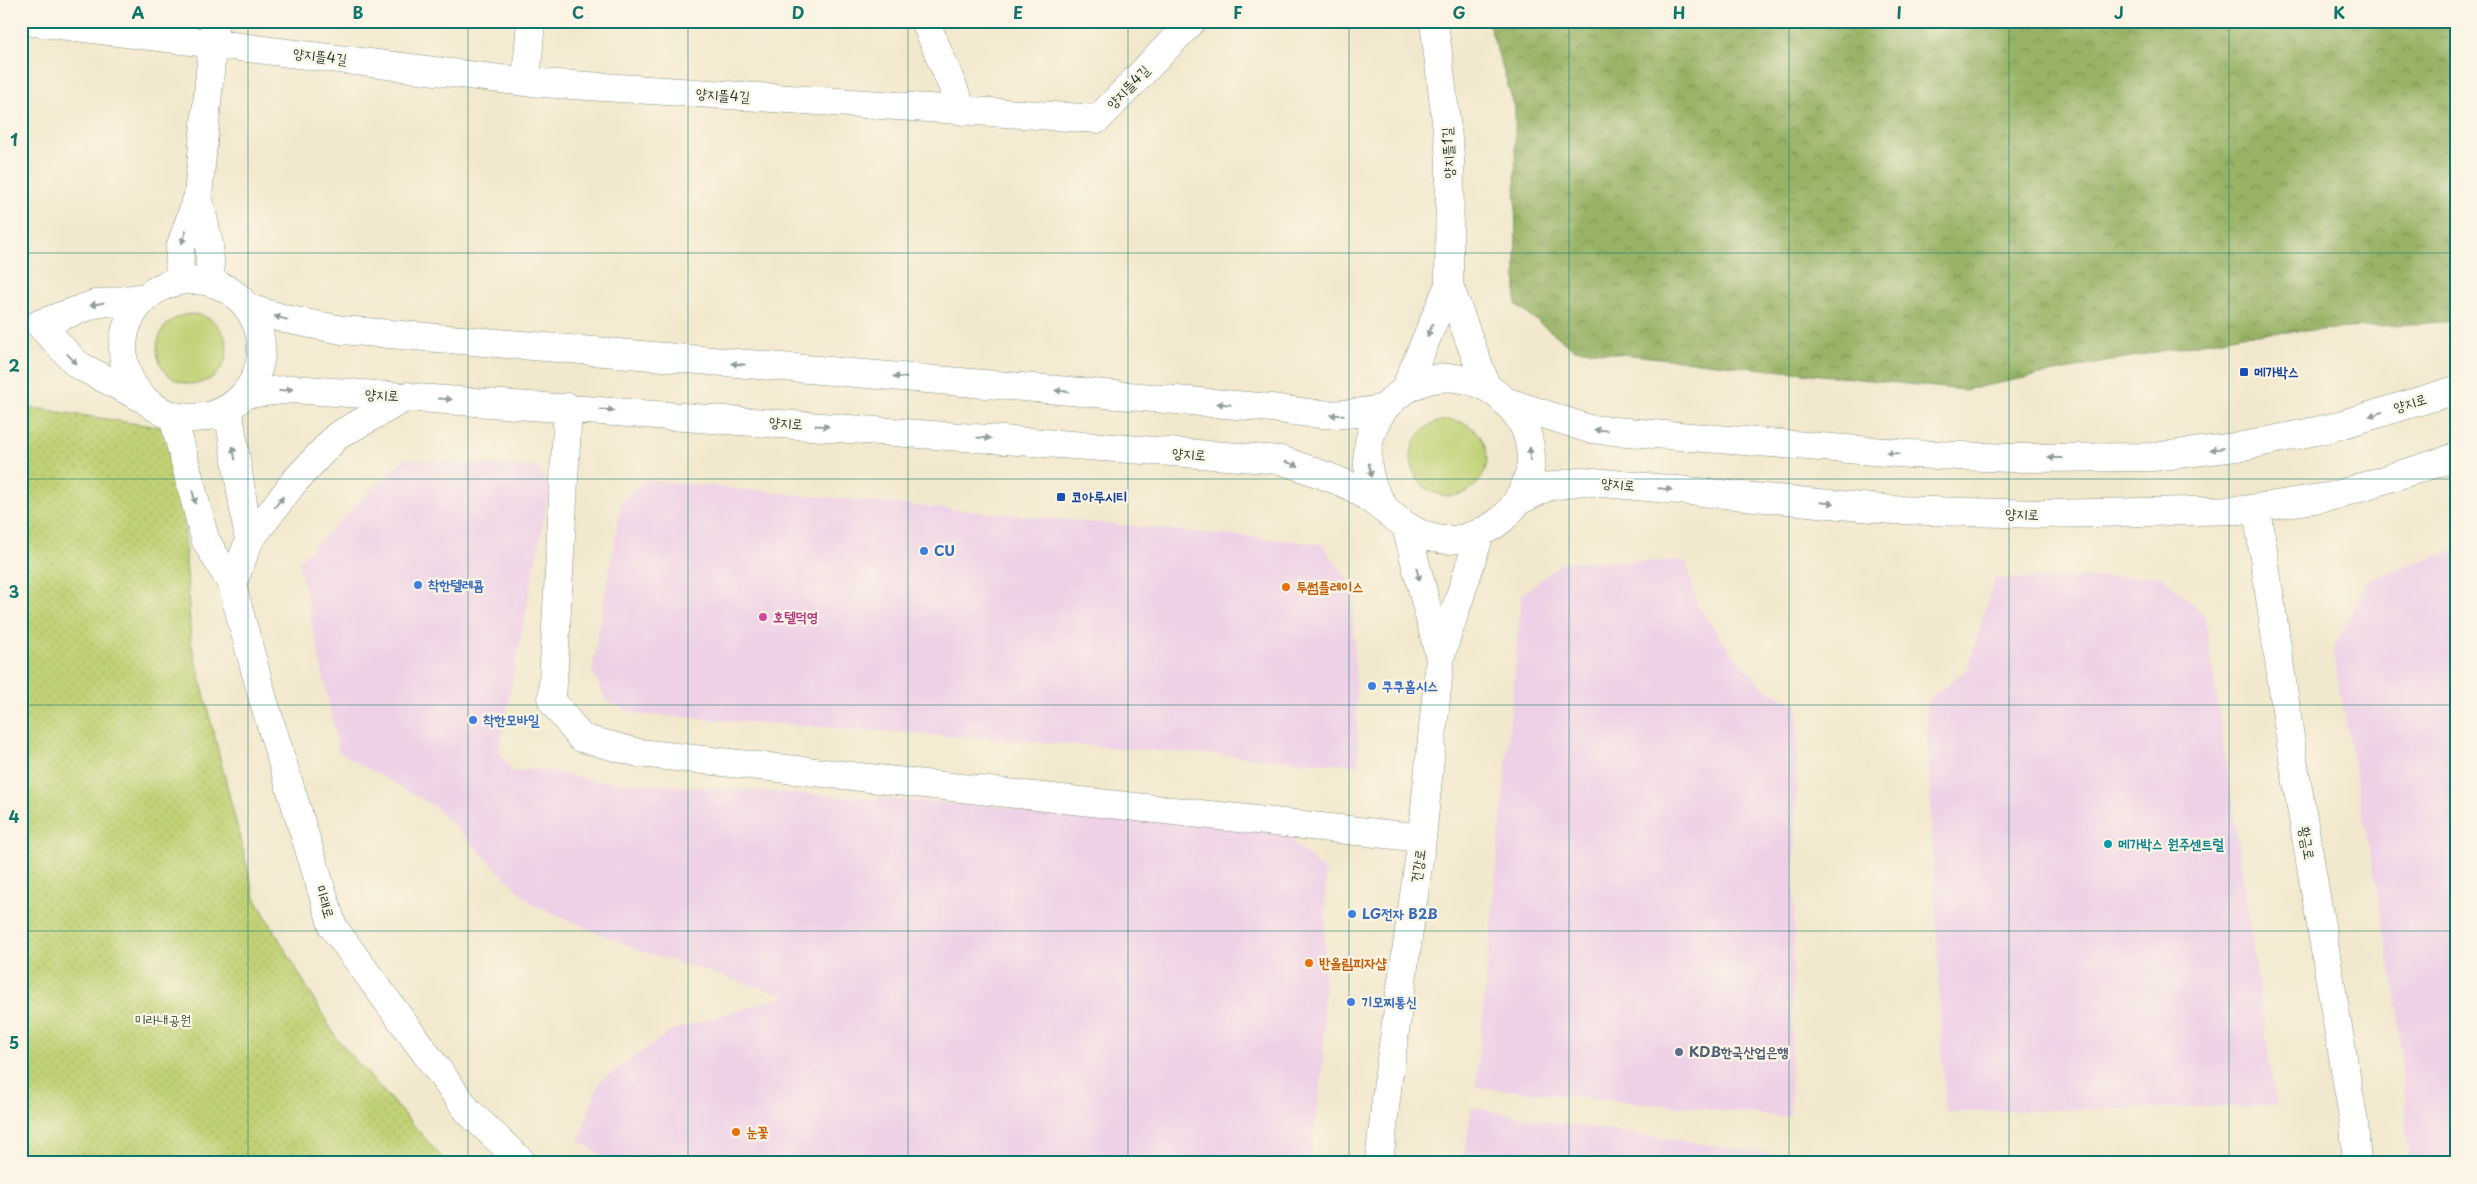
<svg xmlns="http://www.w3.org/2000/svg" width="2477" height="1184" font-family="'Playpen Sans','Poor Story',sans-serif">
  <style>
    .built { fill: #eed0e7 }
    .grass { fill: #c0d174; stroke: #708754 }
    .forest { fill: url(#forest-crowns); stroke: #5c784d }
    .park { fill: url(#park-dots); stroke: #708754 }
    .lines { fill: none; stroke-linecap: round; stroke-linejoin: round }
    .minor-casing { stroke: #889280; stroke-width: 29 }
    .minor { stroke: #fff; stroke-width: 28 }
    .oneway { fill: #8f9e9a }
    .grid { fill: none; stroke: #0f766e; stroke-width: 1; stroke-opacity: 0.55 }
    .transit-dot { fill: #1a4fb4; stroke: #fcf5e5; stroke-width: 2 }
    .shop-dot { fill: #3f7fe0; stroke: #fcf5e5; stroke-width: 2 }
    .food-dot { fill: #e8710a; stroke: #fcf5e5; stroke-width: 2 }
    .hotel-dot { fill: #d1479c; stroke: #fcf5e5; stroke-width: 2 }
    .culture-dot { fill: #0f9aa8; stroke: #fcf5e5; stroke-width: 2 }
    .service-dot { fill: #5c6f8a; stroke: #fcf5e5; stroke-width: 2 }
    .labels { text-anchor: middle; stroke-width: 4.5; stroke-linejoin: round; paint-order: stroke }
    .street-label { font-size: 14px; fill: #1f3d34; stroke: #fcf5e5 }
    .transit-label { font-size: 14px; font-weight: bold; fill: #164399; stroke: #fcf5e5; text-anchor: start }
    .shop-label { font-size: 14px; font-weight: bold; fill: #366cbe; stroke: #fcf5e5; text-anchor: start }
    .food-label { font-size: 14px; font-weight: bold; fill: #c56008; stroke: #fcf5e5; text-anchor: start }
    .hotel-label { font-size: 14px; font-weight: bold; fill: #b23c85; stroke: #fcf5e5; text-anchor: start }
    .culture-label { font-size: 14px; font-weight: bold; fill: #0d838f; stroke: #fcf5e5; text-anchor: start }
    .park-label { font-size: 14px; fill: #3f5b41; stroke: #fcf5e5 }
    .service-label { font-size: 14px; font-weight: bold; fill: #4e5e75; stroke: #fcf5e5; text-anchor: start }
    .neatline { fill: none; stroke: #0f766e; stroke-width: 2 }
    .grid-label { font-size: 16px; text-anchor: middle; font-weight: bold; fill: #0f766e }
  </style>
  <defs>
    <pattern id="forest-crowns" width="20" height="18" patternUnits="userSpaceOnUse" patternTransform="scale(1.25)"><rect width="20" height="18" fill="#98b366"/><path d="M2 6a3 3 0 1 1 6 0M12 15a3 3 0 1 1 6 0" fill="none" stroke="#7b9355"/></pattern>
    <pattern id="park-dots" width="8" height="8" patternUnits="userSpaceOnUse" patternTransform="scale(1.25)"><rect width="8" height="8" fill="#c0d174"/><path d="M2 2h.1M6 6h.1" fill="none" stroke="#a5b465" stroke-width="1.8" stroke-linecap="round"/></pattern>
  </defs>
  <rect width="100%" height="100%" fill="#fcf5e5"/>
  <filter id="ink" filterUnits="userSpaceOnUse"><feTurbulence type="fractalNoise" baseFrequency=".02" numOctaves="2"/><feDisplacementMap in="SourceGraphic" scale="10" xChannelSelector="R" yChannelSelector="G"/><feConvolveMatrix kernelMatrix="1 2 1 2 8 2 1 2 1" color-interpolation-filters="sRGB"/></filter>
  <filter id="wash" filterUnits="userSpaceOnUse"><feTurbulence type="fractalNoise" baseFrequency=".0096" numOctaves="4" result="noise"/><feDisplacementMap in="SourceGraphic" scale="20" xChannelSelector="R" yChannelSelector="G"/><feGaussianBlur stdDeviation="1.12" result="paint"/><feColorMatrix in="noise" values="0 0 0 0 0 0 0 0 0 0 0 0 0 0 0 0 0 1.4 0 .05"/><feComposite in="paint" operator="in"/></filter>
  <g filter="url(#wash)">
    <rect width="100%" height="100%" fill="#f2e8cd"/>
    <path class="built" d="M403 459 537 467 550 486 499 751 512 772 537 769 597 781 1275 824 1326 873 1323 1067 1310 1163H611L579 1139 600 1081 673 1030 787 996 638 950 532 904 434 806 339 752 299 561Z
      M642 480 1322 544 1352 586 1359 765 638 714 607 702 592 670 621 504Z
      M2456 549V1163H2409L2397 1002 2333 651 2368 580Z
      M1686 561 1698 605 1729 650 1765 689 1798 705 1790 1117 1476 1087 1522 594 1563 562Z
      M2162 576 2205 616 2276 1106 1945 1112 1926 701 1968 669 1994 579Z
      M1472 1107 1532 1119 1786 1156V1163H1463Z"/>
    <path class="grass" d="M157 349a35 35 0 1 1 70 0a35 35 0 1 1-70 0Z
      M1411 458a38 38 0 1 1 76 0a38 38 0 1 1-76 0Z"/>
    <path class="forest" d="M1488 21H2456V321L2242 335 1964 390 1574 349 1516 305 1515 108Z"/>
    <path class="park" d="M21 406 171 429 181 473 191 642 255 898 337 1039 447 1163H21Z"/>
  </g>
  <g filter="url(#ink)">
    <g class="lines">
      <defs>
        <path id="minor" d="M27 21 526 82 1098 119 1192 21
          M925 21 963 111
          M1434 21 1450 155 1449 285 1486 385
          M526 82 531 21
          M198 196 209 244 211 283
          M123 349a69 69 0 1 1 138 0a69 69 0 1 1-138 0Z
          M179 281 180 248 198 196 215 21
          M248 308 285 319 342 330 1272 408C1317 415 1340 418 1385 408
          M39 324 78 365 144 399
          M39 324 95 304 145 297
          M1405 389 1449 285
          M245 394 293 389 1281 460C1303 468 1326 475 1348 485 1386 504 1416 550 1464 538 1498 529 1515 512 1527 480 1535 461 1530 434 1519 418 1460 332 1341 397 1373 487 1376 495 1382 503 1386 510
          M1508 402 1589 429 1911 454 2010 458 2153 457 2244 446 2330 428 2456 390
          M568 407 552 701 581 738 639 753 1422 838
          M228 409 249 541 232 585
          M173 416 205 539 232 585 263 699 333 927 468 1111 523 1163
          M1519 501 1547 487 1582 481 1894 510 2043 514 2243 510 2333 496 2456 457
          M2259 522 2294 765 2354 1123 2357 1163
          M1406 527 1440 658
          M249 541 294 482 337 436 408 396
          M1379 1163 1388 1081 1422 838 1440 658 1480 534"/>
      </defs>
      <use href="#minor" class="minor-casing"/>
      <use href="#minor" class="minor"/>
    </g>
    <defs><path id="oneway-solid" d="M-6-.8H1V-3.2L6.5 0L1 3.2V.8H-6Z" transform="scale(1.25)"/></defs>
    <g class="oneway">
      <use href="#oneway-solid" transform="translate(184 237) rotate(109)"/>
      <use href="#oneway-solid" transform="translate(97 304) rotate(168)"/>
      <use href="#oneway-solid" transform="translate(281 318) rotate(-164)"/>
      <use href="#oneway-solid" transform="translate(1430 330) rotate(113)"/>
      <use href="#oneway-solid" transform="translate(72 359) rotate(46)"/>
      <use href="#oneway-solid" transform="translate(738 364) rotate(-175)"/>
      <use href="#oneway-solid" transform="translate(900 377) rotate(-175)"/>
      <use href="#oneway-solid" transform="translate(286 390) rotate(-9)"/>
      <use href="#oneway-solid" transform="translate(1062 391) rotate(-175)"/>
      <use href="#oneway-solid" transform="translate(445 399) rotate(4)"/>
      <use href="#oneway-solid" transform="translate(1224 404) rotate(-175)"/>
      <use href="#oneway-solid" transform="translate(607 410) rotate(4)"/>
      <use href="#oneway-solid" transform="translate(2376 414) rotate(163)"/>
      <use href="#oneway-solid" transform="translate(1337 415) rotate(178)"/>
      <use href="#oneway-solid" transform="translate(822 426) rotate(4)"/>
      <use href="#oneway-solid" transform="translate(1601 430) rotate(-176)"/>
      <use href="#oneway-solid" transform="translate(984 438) rotate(4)"/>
      <use href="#oneway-solid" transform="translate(2217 449) rotate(173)"/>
      <use href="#oneway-solid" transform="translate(234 453) rotate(-100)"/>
      <use href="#oneway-solid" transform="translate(1893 453) rotate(-175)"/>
      <use href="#oneway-solid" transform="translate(1530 454) rotate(-91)"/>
      <use href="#oneway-solid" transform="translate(2055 458) rotate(180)"/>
      <use href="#oneway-solid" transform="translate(1292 464) rotate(19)"/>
      <use href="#oneway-solid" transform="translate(1370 470) rotate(80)"/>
      <use href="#oneway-solid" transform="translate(1665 489) rotate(5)"/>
      <use href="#oneway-solid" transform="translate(194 497) rotate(76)"/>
      <use href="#oneway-solid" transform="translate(279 502) rotate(-52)"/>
      <use href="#oneway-solid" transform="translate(1827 503) rotate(5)"/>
      <use href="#oneway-solid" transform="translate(1418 574) rotate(75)"/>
    </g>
  </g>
  <path class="grid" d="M248 21V1163M468 21V1163M688 21V1163M908 21V1163M1128 21V1163M1349 21V1163M1569 21V1163M1789 21V1163M2009 21V1163M2229 21V1163M21 253H2456M21 479H2456M21 705H2456M21 931H2456"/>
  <g class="transit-dot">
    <rect x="2239" y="367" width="10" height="10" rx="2.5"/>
    <rect x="1056" y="492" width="10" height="10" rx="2.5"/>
  </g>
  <g class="shop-dot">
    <circle cx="924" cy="551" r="5"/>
    <circle cx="418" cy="585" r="5"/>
    <circle cx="1372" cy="686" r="5"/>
    <circle cx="473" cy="720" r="5"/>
    <circle cx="1352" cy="914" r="5"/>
    <circle cx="1351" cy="1002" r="5"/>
  </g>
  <g class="food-dot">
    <circle cx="1286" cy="587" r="5"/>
    <circle cx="1309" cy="963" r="5"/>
    <circle cx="736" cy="1132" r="5"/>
  </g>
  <circle class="hotel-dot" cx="763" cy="617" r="5"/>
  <circle class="culture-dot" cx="2108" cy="844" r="5"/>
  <circle class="service-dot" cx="1679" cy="1052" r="5"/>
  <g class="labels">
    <g class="street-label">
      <text transform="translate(320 56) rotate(7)" y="5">양지뜰4길</text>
      <text transform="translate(1128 87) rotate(-46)" y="5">양지뜰4길</text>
      <text transform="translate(723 95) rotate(4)" y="5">양지뜰4길</text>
      <text transform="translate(1448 153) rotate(-93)" y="5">양지뜰1길</text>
      <text transform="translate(382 395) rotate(3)" y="5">양지로</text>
      <text transform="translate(2410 403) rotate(-17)" y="5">양지로</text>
      <text transform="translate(786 423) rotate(4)" y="5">양지로</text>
      <text transform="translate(1189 454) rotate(4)" y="5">양지로</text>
      <text transform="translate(1618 484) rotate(5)" y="5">양지로</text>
      <text transform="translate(2022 514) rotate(2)" y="5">양지로</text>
      <text transform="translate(2307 843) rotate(80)" y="5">황금로</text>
      <text transform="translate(1418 866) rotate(-82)" y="5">건강로</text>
      <text transform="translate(325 902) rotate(73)" y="5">미래로</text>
    </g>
    <g class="transit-label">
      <text x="2254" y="377">메가박스</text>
      <text x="1071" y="502">코아루시티</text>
    </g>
    <g class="shop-label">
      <text x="934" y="556">CU</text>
      <text x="428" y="590">착한텔레콤</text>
      <text x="1382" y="691">쿠쿠홈시스</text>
      <text x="483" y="725">착한모바일</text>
      <text x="1362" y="919">LG전자 B2B</text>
      <text x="1361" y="1007">기모찌통신</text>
    </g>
    <g class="food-label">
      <text x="1296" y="592">투썸플레이스</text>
      <text x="1319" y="968">반올림피자샵</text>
      <text x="746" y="1137">눈꽃</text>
    </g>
    <g class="hotel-label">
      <text x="773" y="622">호텔덕영</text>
    </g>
    <g class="culture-label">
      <text x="2118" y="849">메가박스 원주센트럴</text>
    </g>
    <g class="park-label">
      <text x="163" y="1025">미라내공원</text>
    </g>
    <g class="service-label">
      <text x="1689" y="1057">KDB한국산업은행</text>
    </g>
  </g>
  <rect width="2477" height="1184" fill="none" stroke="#fcf5e5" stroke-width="55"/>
  <rect x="28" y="28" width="2422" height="1128" class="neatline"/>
  <g class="grid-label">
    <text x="138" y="19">A</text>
    <text x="358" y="19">B</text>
    <text x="578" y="19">C</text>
    <text x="798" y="19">D</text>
    <text x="1018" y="19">E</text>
    <text x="1238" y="19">F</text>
    <text x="1459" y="19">G</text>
    <text x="1679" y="19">H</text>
    <text x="1899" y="19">I</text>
    <text x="2119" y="19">J</text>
    <text x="2339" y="19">K</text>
    <text x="14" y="146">1</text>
    <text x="14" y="372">2</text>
    <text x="14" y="598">3</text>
    <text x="14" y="823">4</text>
    <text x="14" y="1049">5</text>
  </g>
</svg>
